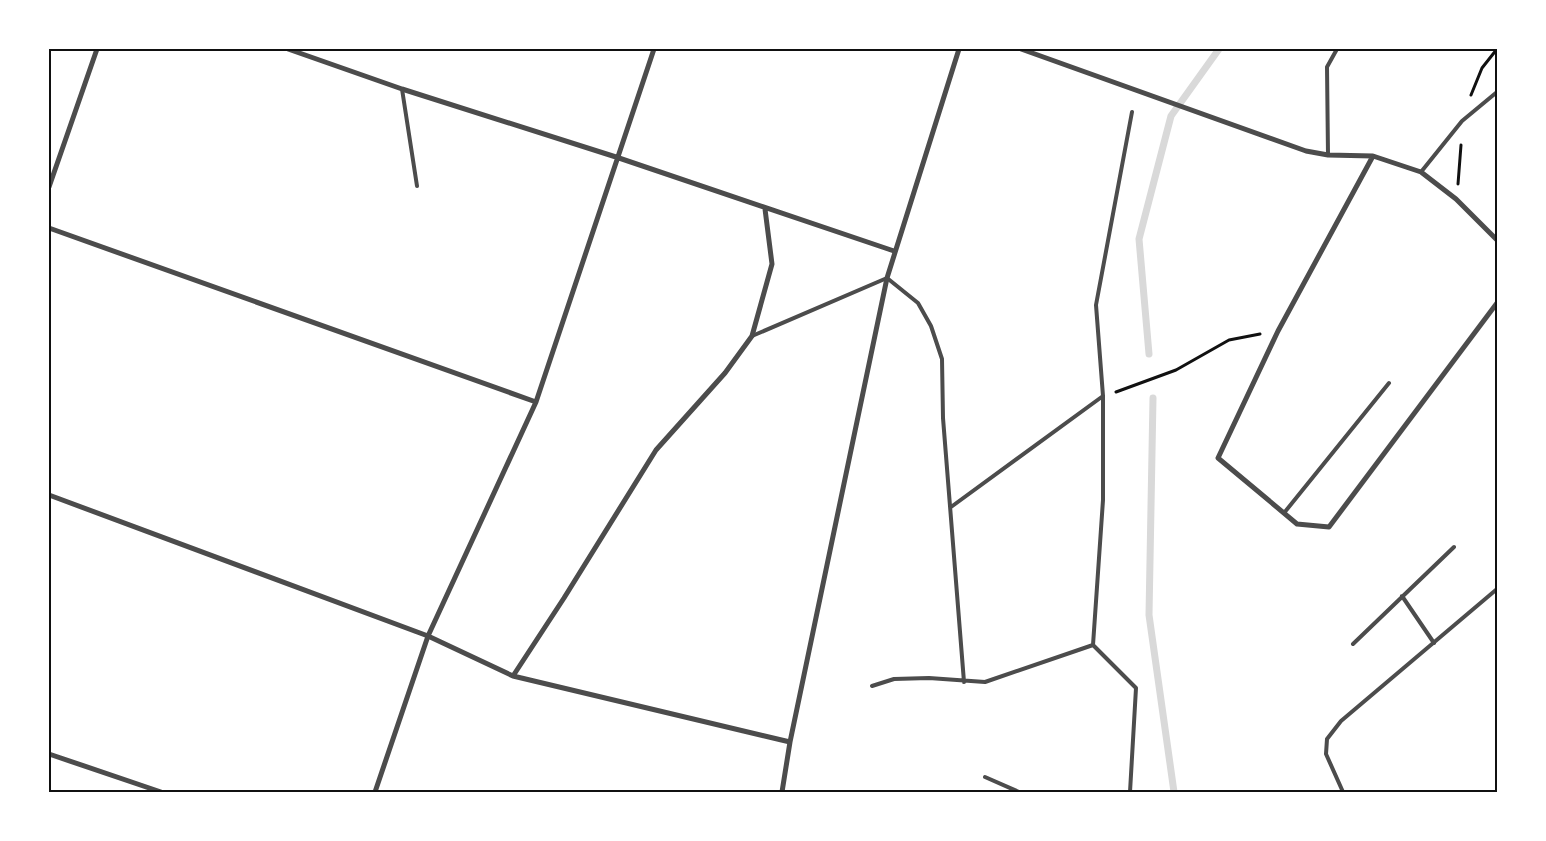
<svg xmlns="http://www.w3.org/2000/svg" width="1546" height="841" font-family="Quicksand,sans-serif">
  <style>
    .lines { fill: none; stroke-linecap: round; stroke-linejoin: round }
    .stream { stroke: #d9d9d9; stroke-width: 7 }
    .path { stroke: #111; stroke-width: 3 }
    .service { stroke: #4c4c4c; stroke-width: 4 }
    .minor { stroke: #4c4c4c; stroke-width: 5 }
    .neatline { fill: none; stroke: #111; stroke-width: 2 }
  </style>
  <rect width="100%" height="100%" fill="#fff"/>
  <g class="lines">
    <path class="stream" d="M1149 354 1139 239 1171 116 1219 49
      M1153 398 1149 615 1174 792"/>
    <path class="path" d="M1471 95 1482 68 1497 49
      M1458 184 1461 145
      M1116 392 1176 370 1229 340 1260 334"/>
    <path class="service" d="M402 89 417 186
      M1328 155 1327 67 1337 49
      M1421 172 1462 121 1497 92
      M752 336 887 278 918 303 931 326 942 359 943 418 964 682
      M951 507 1103 396
      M1284 513 1389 383
      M1402 596 1434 643
      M1353 644 1454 547
      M1093 645 1103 500V396L1096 305 1132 112
      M1093 645 1136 688 1130 792
      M872 686 894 679 929 678 985 682 1093 645
      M985 777 1019 792
      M1343 792 1326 754 1327 739 1341 721 1497 589"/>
    <path class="minor" d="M288 49 402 89 616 157 894 251
      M1021 49 1306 151 1328 155 1373 156
      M49 187 97 49
      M49 228 536 402
      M1497 240 1456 199 1421 172 1373 156 1278 331 1218 458 1297 524 1329 527 1497 303
      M49 495 428 636 513 676 790 742
      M513 676 564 598 656 450 725 373 752 336 772 264 765 209
      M49 754 161 792
      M375 792 428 636 536 402 654 49
      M782 792 790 742 887 278 959 49"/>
  </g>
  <rect width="1546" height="841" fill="none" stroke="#ffffff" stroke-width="100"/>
  <rect x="50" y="50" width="1446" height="741" class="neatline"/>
</svg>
